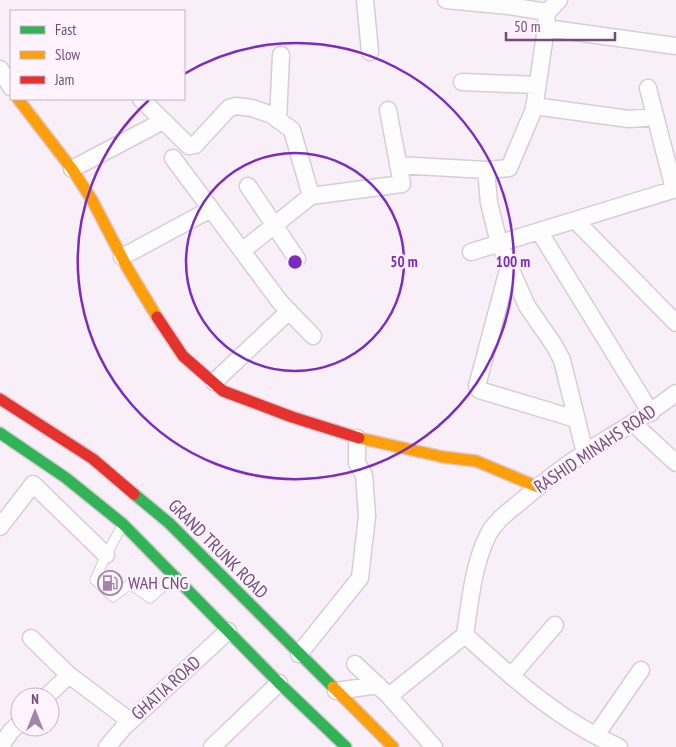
<svg xmlns="http://www.w3.org/2000/svg" width="676" height="747" font-family="'PT Sans Narrow',sans-serif">
  <style>
    .lines { fill: none; stroke-linecap: round; stroke-linejoin: round }
    .lane-casing { stroke: #d8ccd8; stroke-width: 11 }
    .street-casing { stroke: #d8ccd8; stroke-width: 19 }
    .fast-casing { stroke: #d8cbd8; stroke-width: 14 }
    .slow-casing { stroke: #d8cbd8; stroke-width: 14 }
    .jam-casing { stroke: #d8cbd8; stroke-width: 14 }
    .lane { stroke: #fefdfe; stroke-width: 9 }
    .street { stroke: #fefdfe; stroke-width: 16 }
    .fast { stroke: #30b455; stroke-width: 11 }
    .slow { stroke: #ff9f0a; stroke-width: 11 }
    .jam { stroke: #e5322d; stroke-width: 11 }
    .ring { fill: none; stroke: #7b2cbf; stroke-width: 2.5 }
    .labels { text-anchor: middle; stroke-width: 4.5; stroke-linejoin: round; paint-order: stroke }
    .street-label { font-size: 18px; fill: #744c7b; stroke: #fff3fe }
    .poi-label { font-size: 18px; fill: #744c7b; stroke: #fff3fe; text-anchor: start }
    .centre { fill: #7b2cbf; stroke: #fff3fe; stroke-width: 2.5 }
    .ring-label { font-size: 15px; text-anchor: middle; font-weight: bold; fill: #7b2cbf; stroke: #fff3fe; stroke-width: 4.5; stroke-linejoin: round; paint-order: stroke }
  </style>
  <rect width="100%" height="100%" fill="#f9eff8"/>
  <g class="lines">
    <defs>
      <path id="lane" d="M122 526 106 555 95 580 113 597 130 584 150 598 173 578"/>
      <path id="street" d="M365 0 370 52
        M446 0 509 6 547 12 546 28
        M547 12 559 0
        M0 69 11 87
        M462 82 537 85
        M648 88 674 189
        M141 99 189 146 195 145 229 108 236 106 252 108 272 115 292 130 311 196 402 184 388 110
        M534 106 629 119 655 117
        M278 120 281 55
        M173 158 280 302 313 336
        M398 165 486 170
        M72 169 163 121
        M248 186 297 259
        M575 220 676 323
        M539 231 651 413
        M242 251 311 196
        M471 252 676 189
        M122 257 211 209
        M509 266 477 386 479 390 576 419
        M214 382 289 311
        M633 423 676 463
        M585 453 562 360 554 345 527 306 499 243 489 203 486 170 509 168 534 109 546 28 676 46
        M0 527 33 484 106 555
        M465 635C513 678 559 721 619 747
        M31 638 69 675 130 721
        M299 654 360 578 367 516 364 475 357 463V438
        M355 664 389 696 434 747
        M511 676 555 625
        M336 691 378 685
        M389 696 465 635C470 602 473 565 488 535 495 521 508 512 520 502 541 484 563 467 586 452 617 432 647 416 676 393
        M46 697 69 675
        M596 735 641 670
        M0 747 11 731 20 723
        M107 747 124 727 228 631
        M212 747 279 683"/>
      <path id="fast" d="M0 433 66 478 123 524 279 683 346 747
        M134 494 169 523 333 687"/>
      <path id="slow" d="M18 99 72 169 92 200 128 269 157 317
        M359 438 443 457 476 461 538 487
        M333 687 393 747"/>
      <path id="jam" d="M157 317 183 356 223 391 292 417 359 438
        M0 399 93 459 134 494"/>
    </defs>
    <use href="#lane" class="lane-casing"/>
    <use href="#street" class="street-casing"/>
    <use href="#fast" class="fast-casing"/>
    <use href="#slow" class="slow-casing"/>
    <use href="#jam" class="jam-casing"/>
    <use href="#lane" class="lane"/>
    <use href="#street" class="street"/>
    <use href="#fast" class="fast"/>
    <use href="#slow" class="slow"/>
    <use href="#jam" class="jam"/>
  </g>
  <g class="ring">
    <circle cx="295" cy="262" r="109"/>
    <path d="M184 74A218 218 0 1 1 149 100"/>
  </g>
  <defs>
    <symbol id="fuel-ring" viewBox="-11 -11 22 22"><circle r="9.5" fill="#fff3fe" stroke="#a385a7" stroke-width="1.5"/><path d="M-5.5-6h7V0h2V4h1.3V-2.5L3-4.5l.8-.8L6-3V5H2.5V1h-1V6h-7ZM-4.2-4.7v3.2H.2V-4.7Z" fill="#a385a7"/></symbol>
  </defs>
  <g fill-rule="evenodd">
    <use href="#fuel-ring" x="96" y="569" width="28" height="28"/>
  </g>
  <g class="labels">
    <g class="street-label">
      <text transform="translate(595 449) rotate(-34)" y="6">RASHID MINAHS ROAD</text>
      <text transform="translate(218 549) rotate(45)" y="6">GRAND TRUNK ROAD</text>
      <text transform="translate(166 688) rotate(-42)" y="6">GHATIA ROAD</text>
    </g>
    <g class="poi-label">
      <text x="128" y="589">WAH CNG</text>
    </g>
  </g>
  <circle cx="295" cy="262" r="8" class="centre"/>
  <g class="ring-label">
    <text x="404" y="267">50 m</text>
    <text x="513" y="267">100 m</text>
  </g>
  <rect x="10" y="10" width="175" height="90" fill="#fff3fe" stroke="#c7b0ca"/>
  <rect x="20" y="26" width="25" height="8" fill="#30b455" stroke="#c7b0ca"/>
  <text x="55" y="35" font-size="15" fill="#744c7b">Fast</text>
  <rect x="20" y="51" width="25" height="8" fill="#ff9f0a" stroke="#c7b0ca"/>
  <text x="55" y="60" font-size="15" fill="#744c7b">Slow</text>
  <rect x="20" y="76" width="25" height="8" fill="#e5322d" stroke="#c7b0ca"/>
  <text x="55" y="85" font-size="15" fill="#744c7b">Jam</text>
  <g transform="translate(35 712)"><circle r="24" fill="#fff3fe" stroke="#c7b0ca"/>
  <path d="M0-4L9 19L0 12L-9 19Z" fill="#a385a7"/>
  <text y="-8" font-size="14" font-weight="bold" text-anchor="middle" fill="#744c7b">N</text>
  </g>
  <path d="M506 32v8h109v-8" fill="none" stroke="#744c7b" stroke-width="2.5"/>
  <text x="514" y="32" font-size="15" fill="#744c7b" stroke="#fff3fe" stroke-width="4" paint-order="stroke">50 m</text>
</svg>
